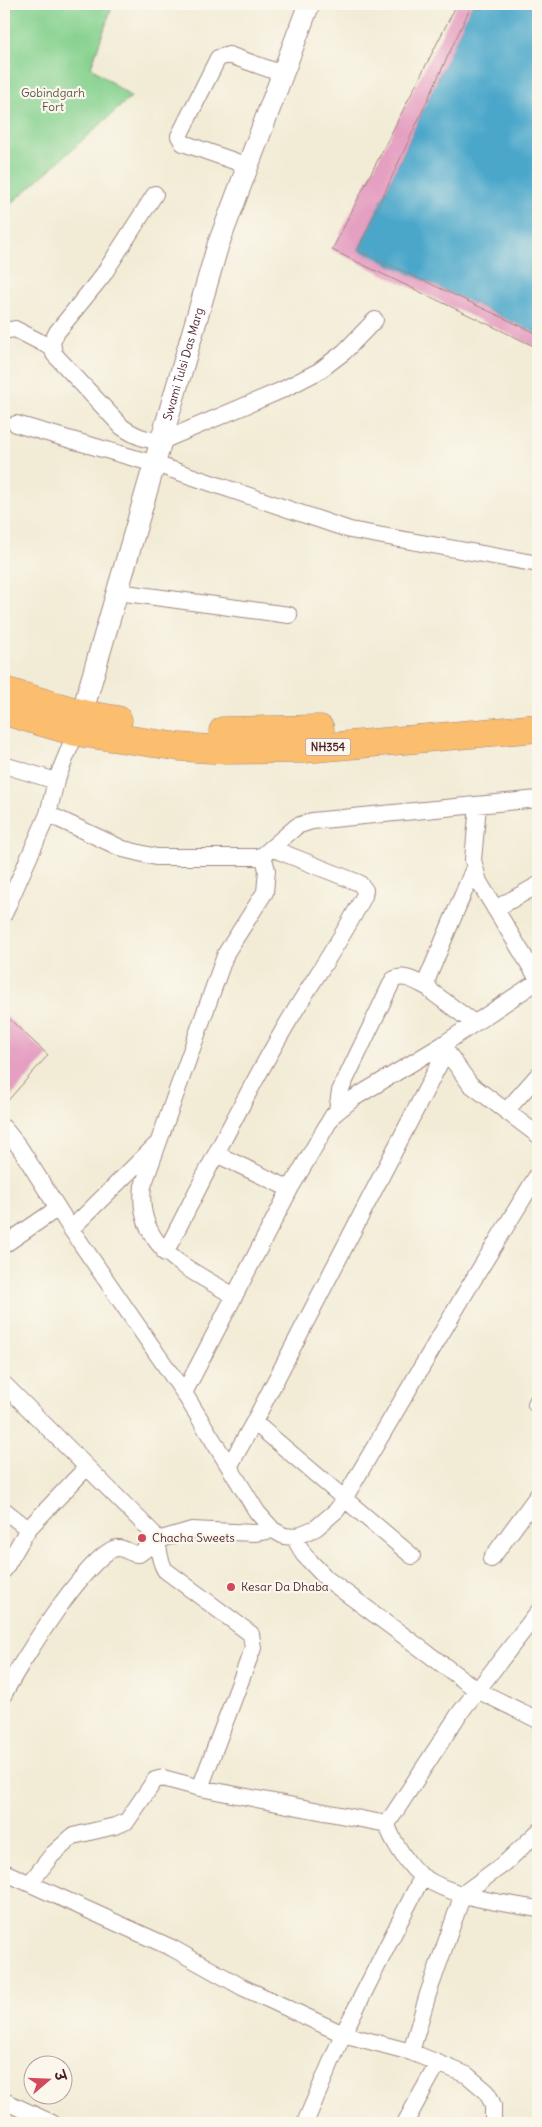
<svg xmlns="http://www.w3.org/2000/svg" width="542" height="2127" font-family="Delius,'Playpen Sans Deva',sans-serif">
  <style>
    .green { fill: #87d290; stroke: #68785e }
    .water { fill: #4ca7ca; stroke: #4b637a }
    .building { fill: #e59fc1 }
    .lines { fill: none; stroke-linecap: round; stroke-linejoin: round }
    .minor-casing { stroke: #9e8680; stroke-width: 18 }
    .tertiary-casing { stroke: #9e8680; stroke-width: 23 }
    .trunk-casing { stroke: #9e8680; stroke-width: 29 }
    .minor { stroke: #fff; stroke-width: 16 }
    .tertiary { stroke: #fff; stroke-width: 21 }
    .trunk { stroke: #fbbd6e; stroke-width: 28 }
    .poi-dot { fill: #d1495b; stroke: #fbf7ec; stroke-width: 2 }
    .labels { text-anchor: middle; stroke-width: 4.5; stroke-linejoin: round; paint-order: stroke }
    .shield { fill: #fbf7ec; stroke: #7f6065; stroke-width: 1 }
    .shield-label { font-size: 11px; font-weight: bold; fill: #4a1f2b }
    .park-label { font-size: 12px; fill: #5c5549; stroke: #fbf7ec }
    .street-label { font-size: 12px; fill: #4a1f2b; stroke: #fbf7ec }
    .poi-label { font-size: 12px; fill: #4a1f2b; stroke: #fbf7ec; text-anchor: start }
  </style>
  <rect width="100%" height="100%" fill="#fbf7ec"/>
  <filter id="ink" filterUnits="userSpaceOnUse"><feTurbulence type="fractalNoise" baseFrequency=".02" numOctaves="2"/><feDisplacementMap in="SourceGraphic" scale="10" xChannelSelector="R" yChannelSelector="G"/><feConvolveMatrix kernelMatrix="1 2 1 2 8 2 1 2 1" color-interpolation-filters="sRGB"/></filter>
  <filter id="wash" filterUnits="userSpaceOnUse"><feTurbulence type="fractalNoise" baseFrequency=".0096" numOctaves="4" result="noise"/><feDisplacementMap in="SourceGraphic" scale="20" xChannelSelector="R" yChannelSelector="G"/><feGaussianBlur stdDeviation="1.12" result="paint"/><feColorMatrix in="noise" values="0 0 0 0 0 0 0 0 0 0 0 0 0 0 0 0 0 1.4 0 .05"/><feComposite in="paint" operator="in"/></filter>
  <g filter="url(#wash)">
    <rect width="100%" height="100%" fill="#f2ecd6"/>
    <path class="green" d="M4 4H113L91 67 131 97 4 210Z"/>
    <path class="water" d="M472 4H524L538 10V178L536 183 538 184V334L358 250Z"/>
    <g id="blocks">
      <path class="building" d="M457 4H472L358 250 538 334V348L332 250Z
        M4 1014 48 1055 4 1105Z"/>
    </g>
  </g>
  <g filter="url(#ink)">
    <use href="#blocks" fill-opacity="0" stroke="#9e8680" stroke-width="1"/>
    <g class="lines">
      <defs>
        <path id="minor" d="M248 166 183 143 179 136 218 58 229 55 283 74
          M155 194 103 275 57 332 52 342 54 354 122 427C135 436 145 440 162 441L282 390 319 371 344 352 375 320
          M4 331 15 329 52 348
          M16 424 155 464 350 530 538 564
          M118 592 289 615
          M4 765 56 781 76 732
          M478 805 473 860 479 882 538 979
          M48 814 123 849 156 857H257L263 855 297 826 312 821 538 799
          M474 868 428 977 427 985 432 992 474 1023
          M495 909 538 885
          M4 914 48 814 56 781
          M442 1045 470 1084 538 1135
          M507 1110 538 1075
          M337 1111 340 1091 393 980C405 973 418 983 429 988
          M4 1128 20 1148 71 1229 184 1393 257 1512 273 1530 284 1536 294 1537 316 1528 337 1510 344 1499 467 1290 538 1174
          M216 1154 290 1189
          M71 1229 156 1145
          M4 1245 58 1208
          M165 1253C204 1178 241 1102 284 1029 310 984 340 943 364 896L365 890 359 883 271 848
          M234 1296C189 1268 135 1249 143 1186L226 953 265 892 267 870 263 855
          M4 1384 153 1533C161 1543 156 1555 165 1570L251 1634 253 1648 200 1788 387 1824
          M184 1393 290 1189 333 1115 354 1098 442 1045 538 981
          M536 1404 538 1400
          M254 1422 412 1556
          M230 1465 254 1422 446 1051
          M4 1510 28 1529 87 1467
          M294 1537 304 1555 327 1579 477 1690 538 1720
          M491 1559 538 1495
          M4 1570 28 1529
          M4 1694C17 1668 90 1551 117 1548 125 1547 130 1555 139 1554L158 1540 192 1530 254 1533 273 1530
          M387 1824 459 1714 538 1612
          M387 1824C391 1839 410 1869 423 1877 456 1899 501 1902 538 1909
          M4 1872 172 1948 242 1987 343 2034 411 2052 467 2075 487 2092 493 2105V2123
          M30 1883 52 1855 73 1836 115 1826 127 1821 155 1780 163 1778 200 1788
          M411 2052 428 1994 463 1894 505 1863 538 1832
          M4 2101 52 2123
          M305 2123 343 2034 422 1877
          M405 2123 438 2063"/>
        <g id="tertiary">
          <path id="s1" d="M78 727 218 245 309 4"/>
        </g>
        <path id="trunk" d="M4 691 83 714 118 720
          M4 711 76 732 180 747 228 750 305 749 538 728
          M223 731 320 729"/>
      </defs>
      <use href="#minor" class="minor-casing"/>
      <use href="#tertiary" class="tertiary-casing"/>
      <use href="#trunk" class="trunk-casing"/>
      <use href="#minor" class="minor"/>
      <use href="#tertiary" class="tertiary"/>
      <use href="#trunk" class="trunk"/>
    </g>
  </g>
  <g class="poi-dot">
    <circle cx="142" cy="1538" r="5"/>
    <circle cx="231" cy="1587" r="5"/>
  </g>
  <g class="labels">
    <rect class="shield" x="305.5" y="738.5" width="45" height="17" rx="4"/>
    <g class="shield-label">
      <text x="328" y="751">NH354</text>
    </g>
    <g class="park-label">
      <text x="53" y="97">Gobindgarh<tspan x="53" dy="14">Fort</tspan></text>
    </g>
    <g class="street-label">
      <text dy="4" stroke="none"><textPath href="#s1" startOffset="378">Swami Tulsi Das Marg</textPath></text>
    </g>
    <g class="poi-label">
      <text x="152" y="1542">Chacha Sweets</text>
      <text x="241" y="1591">Kesar Da Dhaba</text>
    </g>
  </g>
  <rect width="542" height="2127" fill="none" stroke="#fbf7ec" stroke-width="20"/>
  <g transform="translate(48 2080) rotate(71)"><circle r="24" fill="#fbf7ec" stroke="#b4a19f"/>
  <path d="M0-4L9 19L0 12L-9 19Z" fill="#d1495b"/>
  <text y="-8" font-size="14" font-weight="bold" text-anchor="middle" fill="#4a1f2b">उ</text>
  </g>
</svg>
